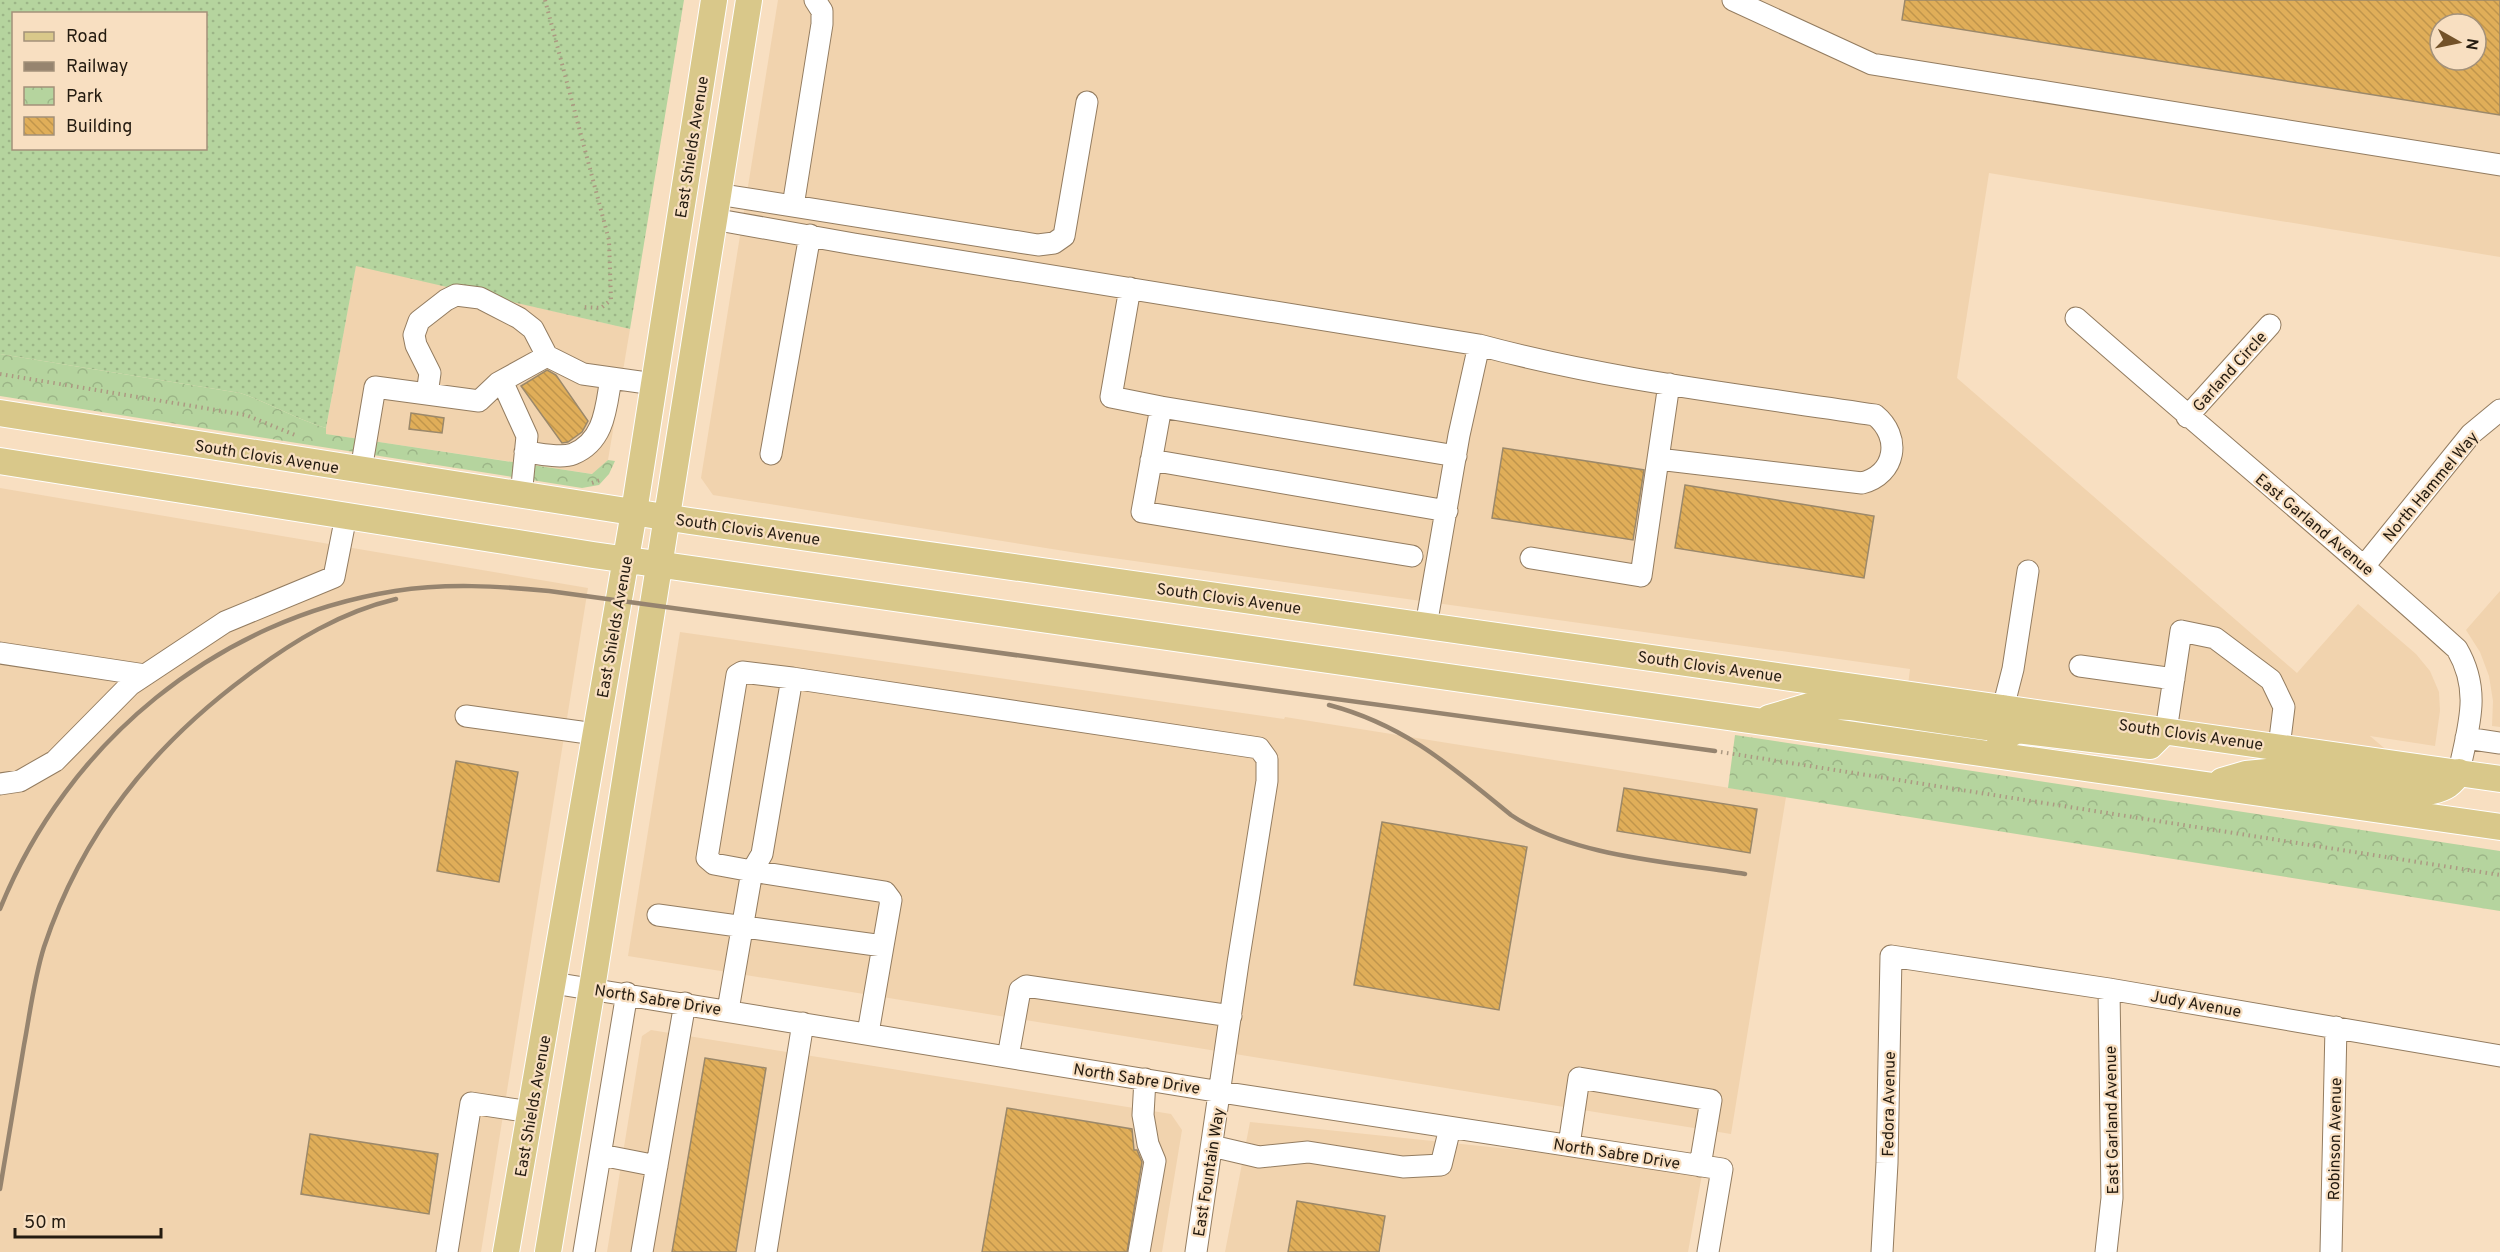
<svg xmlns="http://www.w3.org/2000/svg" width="2500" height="1252" font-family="Overpass,sans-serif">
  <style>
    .built { fill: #f1d3ae; fill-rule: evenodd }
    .grass { fill: url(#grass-dots); fill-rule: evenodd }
    .park { fill: url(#park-crowns) }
    .building { fill: url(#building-back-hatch); stroke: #9b886a; stroke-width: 1.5; fill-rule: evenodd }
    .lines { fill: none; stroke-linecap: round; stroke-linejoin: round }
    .minor-casing { stroke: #937c60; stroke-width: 23 }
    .major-casing { stroke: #fff; stroke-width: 28 }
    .path { stroke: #ac9982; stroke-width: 4; stroke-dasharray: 1.5 4.5; stroke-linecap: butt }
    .minor { stroke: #fff; stroke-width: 21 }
    .major { stroke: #d9c88a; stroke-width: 26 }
    .rail { stroke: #96846f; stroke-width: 4.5 }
    .labels { text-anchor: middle; stroke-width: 4.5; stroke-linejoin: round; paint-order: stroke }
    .street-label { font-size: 16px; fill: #241b10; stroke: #f8dfc1 }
  </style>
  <defs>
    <pattern id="grass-dots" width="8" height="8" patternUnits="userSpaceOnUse" patternTransform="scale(1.5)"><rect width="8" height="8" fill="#b5d49e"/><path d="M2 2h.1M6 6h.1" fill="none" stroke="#9cb587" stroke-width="1.8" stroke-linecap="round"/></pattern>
    <pattern id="park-crowns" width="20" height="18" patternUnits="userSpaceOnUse" patternTransform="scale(1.5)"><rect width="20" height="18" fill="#b5d49e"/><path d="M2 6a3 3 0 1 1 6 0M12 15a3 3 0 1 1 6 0" fill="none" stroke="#9cb587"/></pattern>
    <pattern id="building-back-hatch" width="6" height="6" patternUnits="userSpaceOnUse" patternTransform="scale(1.5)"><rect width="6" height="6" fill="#e0ae59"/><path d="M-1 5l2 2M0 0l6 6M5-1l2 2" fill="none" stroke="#c0954c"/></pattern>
  </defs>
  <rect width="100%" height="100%" fill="#f8dfc1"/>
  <path class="built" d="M778 0H2500V257L1989 173 1957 378 2297 673 2358 604 2416 654 2430 671 2439 692 2440 711 2435 746 2370 736 2403 764 1908 685 1910 669 1077 553 713 495 701 478ZM2440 24H2476V60H2440Z
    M356 265 630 329 608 460 593 474 325 434Z
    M0 488 588 588 481 1252H0Z
    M2500 591V727L2492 726 2493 701 2489 676 2480 652 2466 630Z
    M680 632 1284 719 1285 717 1786 797 1731 1134 628 956Z
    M651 1030 1171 1114 1182 1130 1162 1252H607L642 1036Z
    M1250 1122 1703 1169 1688 1252H1225Z"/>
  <path class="grass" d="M0 0H684L630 329 356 266 326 428C296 419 270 403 240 393L0 354ZM14 14H206V148H14Z"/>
  <path class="park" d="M0 354 240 393C270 403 296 419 326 428V434L592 474 608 460 615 461 609 474 599 485 582 488 0 396Z
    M1735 735 2500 851V911L1728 788Z"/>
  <path class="building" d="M1905 0H2500V115L1902 20ZM2440 24H2476V60H2440Z
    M547 370 556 375 588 421 582 432 568 442 562 443 521 386Z
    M411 413 444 418 442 433 409 429Z
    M1503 448 1644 470 1633 540 1492 518Z
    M1685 485 1874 516 1864 578 1675 548Z
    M456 761 518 772 499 882 437 871Z
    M1624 788 1757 809 1750 853 1617 831Z
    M1382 822 1527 847 1499 1010 1354 985Z
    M705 1058 766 1068 736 1252H672Z
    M1007 1108 1132 1129 1134 1150H1137L1142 1162 1127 1252H982Z
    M310 1134 438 1154 429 1214 301 1194Z
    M1297 1201 1385 1216 1379 1252H1288Z"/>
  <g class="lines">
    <defs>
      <path id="minor" d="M1733 0 1872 64 2500 165
        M717 194 1038 245 1054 243 1064 236 1087 102
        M793 206 822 24V11L815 0
        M713 219 854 244 1479 345C1608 380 1743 395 1875 415 1902 437 1896 474 1862 483L1658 459 1641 576 1531 558
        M1130 288 1111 397 1161 407 1142 512 1412 556
        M2076 318C2202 429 2332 536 2457 649 2482 692 2468 727 2459 772
        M502 381 527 436 521 496
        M427 394 430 373 416 345 414 335 419 321 446 300 456 295 480 298 519 318 533 329 547 356
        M1161 407 1456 456
        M2187 417 2270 325
        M525 452C538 453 560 459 573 454 605 441 606 407 611 378
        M771 454 810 235
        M1658 459 1669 384
        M1151 460 1447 511
        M361 470 375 387 479 401 498 383 547 356 583 374 654 384
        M2365 565 2471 434 2500 410
        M1426 626 1459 435 1479 345
        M0 653 145 675
        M2080 666 2174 679
        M2003 708 2013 669 2028 571
        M466 716 595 734
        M2166 731 2181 631 2215 638 2271 680 2284 707 2279 747
        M2466 738 2500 743
        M0 784 20 781 55 761 130 685 225 622 334 577 346 516
        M658 915 883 946 891 900 885 892 752 871 714 864 707 858 737 675 742 672 792 678
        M553 983 1221 1092 1722 1169 1708 1252
        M728 1010 752 871 762 854 792 678 1259 748 1267 759V781L1238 963 1196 1252
        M868 1033 883 946
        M1008 1057 1020 990 1026 986 1231 1016
        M1569 1145 1579 1078 1711 1100 1700 1166
        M1212 1146 1259 1157 1308 1152 1403 1167 1441 1165 1450 1128
        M601 1155 657 1166
        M447 1252 471 1103 531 1112
        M584 1252 627 993
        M642 1252 685 1003
        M766 1252 803 1023
        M1139 1252 1155 1161 1148 1144 1143 1115 1145 1079
        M1882 1252 1887 1163 1891 956 2109 989 2500 1056
        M2106 1252 2112 1198 2109 989
        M2331 1252 2336 1027"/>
      <path id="major" d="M0 413 690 521 2500 779
        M0 461 593 555 2500 827
        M1769 718 1813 705 1850 707 1985 727 2000 718 2003 708
        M1994 754 2005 737 2017 730 2150 746 2161 735
        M2222 781 2246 774 2267 772 2432 791C2445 788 2452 784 2459 772
        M506 1252 634 512 714 0
        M548 1252 592 988 749 0"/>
    </defs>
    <use href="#minor" class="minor-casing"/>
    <use href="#major" class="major-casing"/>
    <path class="path" d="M545 0 609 240 611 300 601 308 583 307
      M0 374 246 415 295 435
      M592 483 603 479
      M1721 752 2500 875"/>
    <use href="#minor" class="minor"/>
    <use href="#major" class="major"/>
    <path class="rail" d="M1329 705C1405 725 1452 767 1511 815 1573 857 1672 862 1745 874
      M0 909C67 742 217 619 395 591 446 583 498 586 549 591L1715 751
      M0 1189C8 1141 16 1093 24 1045 30 1013 34 979 44 947 82 833 152 746 248 675 293 641 341 612 396 599"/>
  </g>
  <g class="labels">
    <g class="street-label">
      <text transform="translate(691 147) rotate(-81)" y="6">East Shields Avenue</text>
      <text transform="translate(2229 371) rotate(-48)" y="6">Garland Circle</text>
      <text transform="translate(267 456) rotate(9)" y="6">South Clovis Avenue</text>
      <text transform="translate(2430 486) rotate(-50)" y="6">North Hammel Way</text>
      <text transform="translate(2315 524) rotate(40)" y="6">East Garland Avenue</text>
      <text transform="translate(748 529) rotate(8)" y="6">South Clovis Avenue</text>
      <text transform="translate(1229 598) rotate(8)" y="6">South Clovis Avenue</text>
      <text transform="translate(614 627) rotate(-80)" y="6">East Shields Avenue</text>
      <text transform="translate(1710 666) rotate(8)" y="6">South Clovis Avenue</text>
      <text transform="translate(2191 734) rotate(8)" y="6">South Clovis Avenue</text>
      <text transform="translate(658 999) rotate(9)" y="6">North Sabre Drive</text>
      <text transform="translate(2196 1003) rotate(10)" y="6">Judy Avenue</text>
      <text transform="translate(1137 1078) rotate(9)" y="6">North Sabre Drive</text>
      <text transform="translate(1888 1104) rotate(-89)" y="6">Fedora Avenue</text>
      <text transform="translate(532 1106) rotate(-80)" y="6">East Shields Avenue</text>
      <text transform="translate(2111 1120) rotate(-91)" y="6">East Garland Avenue</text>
      <text transform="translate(2334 1139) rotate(-89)" y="6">Robinson Avenue</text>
      <text transform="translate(1617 1153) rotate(9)" y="6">North Sabre Drive</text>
      <text transform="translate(1208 1172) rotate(-81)" y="6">East Fountain Way</text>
    </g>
  </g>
  <rect x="12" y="12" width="195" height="138" fill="#f8dfc1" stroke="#a3917a" stroke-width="1.5"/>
  <rect x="24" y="32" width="30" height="9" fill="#d9c88a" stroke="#a3917a" stroke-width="1.5"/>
  <text x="66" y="42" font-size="18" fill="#241b10">Road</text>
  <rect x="24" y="62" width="30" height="9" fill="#96846f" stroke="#a3917a" stroke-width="1.5"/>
  <text x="66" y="72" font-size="18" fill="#241b10">Railway</text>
  <rect x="24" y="87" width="30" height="18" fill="url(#park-crowns)" stroke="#a3917a" stroke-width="1.5"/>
  <text x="66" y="102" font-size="18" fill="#241b10">Park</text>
  <rect x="24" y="117" width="30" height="18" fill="url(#building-back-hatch)" stroke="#a3917a" stroke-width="1.5"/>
  <text x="66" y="132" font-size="18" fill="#241b10">Building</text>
  <g transform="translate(2458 42) rotate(99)"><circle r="28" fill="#f8dfc1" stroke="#a3917a" stroke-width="1.5"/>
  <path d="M0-4.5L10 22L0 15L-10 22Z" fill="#735229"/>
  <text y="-9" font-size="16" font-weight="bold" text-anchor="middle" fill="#241b10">N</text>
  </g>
  <path d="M15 1228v9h146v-9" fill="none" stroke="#241b10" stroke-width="3"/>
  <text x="24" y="1228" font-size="18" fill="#241b10" stroke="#f8dfc1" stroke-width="4.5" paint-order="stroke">50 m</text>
</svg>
